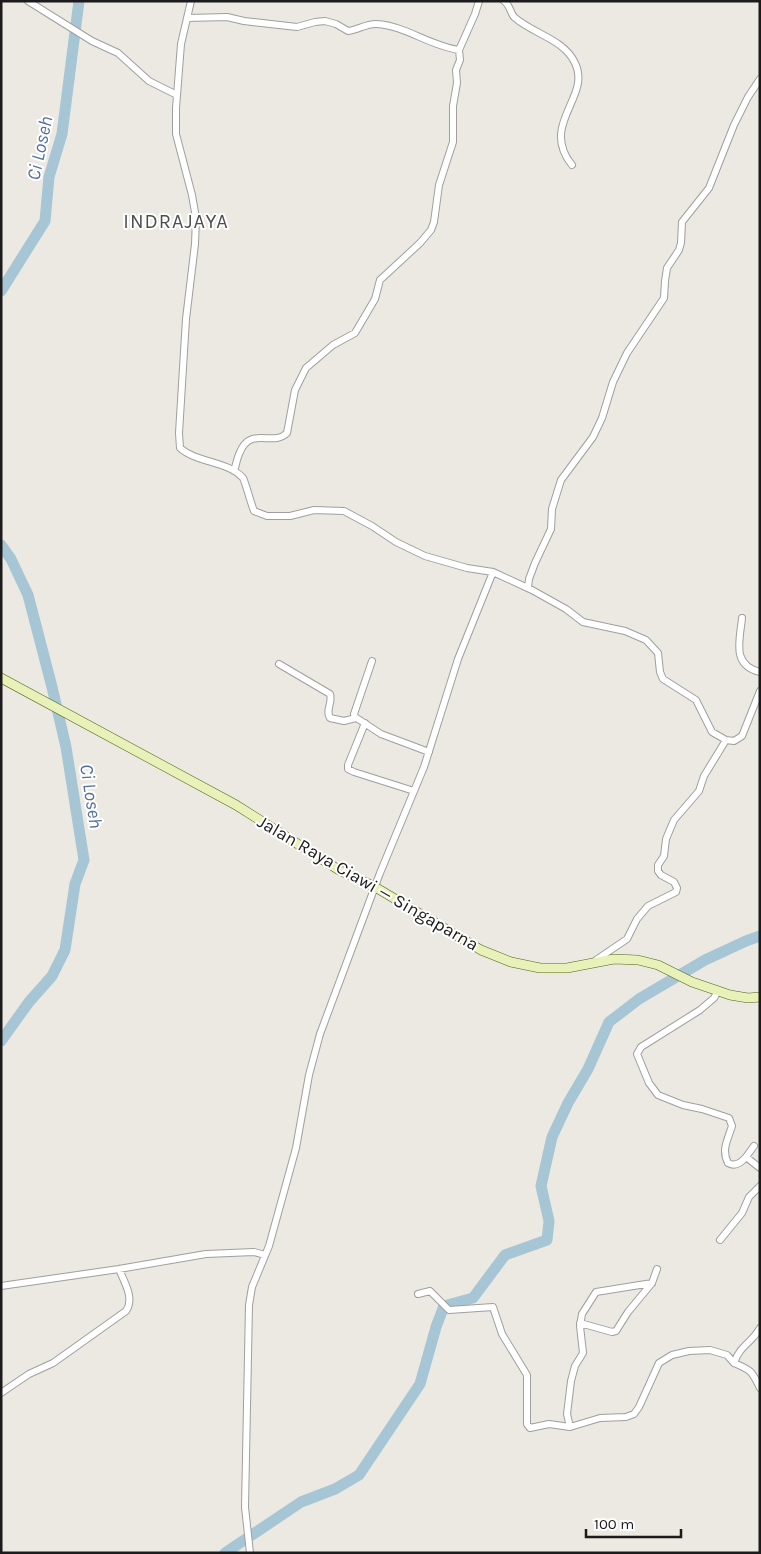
<svg xmlns="http://www.w3.org/2000/svg" width="761" height="1554" font-family="Karla,sans-serif">
  <style>
    .lines { fill: none; stroke-linecap: round; stroke-linejoin: round }
    .river { stroke: #a6c5d5; stroke-width: 11 }
    .minor-casing { stroke: #9f9f9f; stroke-width: 8 }
    .secondary-casing { stroke: #526410; stroke-width: 10 }
    .minor { stroke: #fff; stroke-width: 6 }
    .secondary { stroke: #e8f1ba; stroke-width: 9 }
    .labels { text-anchor: middle; stroke-width: 4; stroke-linejoin: round; paint-order: stroke }
    .street-label { font-size: 18px; fill: #1b1b1b; stroke: #fff }
    .water-label { font-size: 19px; font-style: italic; fill: #53719f; stroke: #fff }
    .quarter-label { font-size: 20px; letter-spacing: 1px; fill: #4e4e4e; stroke: #fff }
  </style>
  <rect width="100%" height="100%" fill="#ebe9e1"/>
  <g class="lines">
    <path class="river" d="M1 291 45 221 49 177 62 134 79 1
      M1 545 11 559 28 595 52 687 66 747 84 860 75 884 65 950 52 976 29 1002 1 1041
      M225 1553 301 1502 335 1489 359 1475 420 1384 436 1327 444 1306 473 1298 505 1255 547 1240 549 1221 541 1186 552 1137 568 1103 588 1069 609 1022 639 999 705 960 746 941 760 936"/>
    <defs>
      <path id="minor" d="M28 1 92 41 118 53 149 81 177 95
        M191 1 181 44 176 108V134L192 195 196 218 195 244 186 319 179 433 180 448C197 463 228 461 243 478 245 481 251 504 254 511L267 516H290L314 510 344 511 372 526 396 542 425 556 467 568 493 572 532 590 566 609 583 622 625 631 646 640 658 653 660 672 663 679 696 700 712 732 726 740 734 741 742 736 760 691
        M504 1C510 5 510 12 514 17 533 34 564 39 575 63 592 97 539 124 572 165
        M187 18 227 17 244 21 297 27 315 22 325 21 336 24 348 31C358 30 367 23 377 24 406 26 430 46 459 50L475 14 479 1
        M234 471C236 465 237 458 240 452 251 426 273 447 287 433L295 390 306 368 333 345 355 333 375 299 380 280 420 243 431 230 434 222 439 185 453 142V106L457 83 456 70 460 60 459 50
        M528 588 529 579 535 563 551 529 552 509 561 480 593 437 602 418 613 382 627 353 664 298 665 281 667 268 679 250 681 243 682 222 709 188 734 125 748 97 760 79
        M742 618C740 640 731 665 760 672
        M372 661 354 714 355 717 381 734 429 752
        M279 664 330 694C333 703 325 710 330 718L344 721 356 718
        M365 723 348 765V769L354 772 414 791
        M596 960 627 939 637 919 648 906 676 892 677 888 674 882 661 875 658 871V865L664 856 666 839 674 820 699 791 704 776 726 740
        M718 991 714 998 700 1010 641 1047 637 1054 649 1083 658 1095 683 1105 702 1109 729 1118 732 1126C728 1139 721 1150 728 1163 735 1167 741 1163 746 1157L760 1168
        M746 1157 754 1146
        M720 1240 742 1213 749 1197 760 1186
        M1 1286 119 1269 206 1254 254 1252 265 1255
        M418 1294 430 1291 449 1310 493 1307 502 1334 527 1375V1424L530 1428 549 1424 570 1427 600 1418 626 1417 634 1414 639 1407 659 1363 672 1355 689 1351 710 1350 727 1355 734 1363
        M580 1323 612 1332 616 1331 628 1312 652 1283 657 1269
        M760 1328C752 1343 740 1345 734 1363 751 1370 752 1371 760 1388
        M1 1393 29 1374 53 1363 126 1311C135 1298 124 1282 119 1269
        M570 1427 567 1414 571 1381 575 1366 583 1353 580 1326 582 1314 596 1292 652 1283
        M250 1553 245 1507 249 1305 252 1287 269 1246 296 1148 309 1075 320 1034 380 873 424 767 458 659 493 572"/>
      <path id="secondary" d="M1 678 236 805 339 870 375 887 481 950 511 962 540 968H567L614 959 638 960 658 965 692 982 730 995 748 998 760 997"/>
    </defs>
    <use href="#minor" class="minor-casing"/>
    <use href="#secondary" class="secondary-casing"/>
    <use href="#minor" class="minor"/>
    <use href="#secondary" class="secondary"/>
  </g>
  <g class="labels">
    <g class="street-label">
      <text transform="translate(368 883) rotate(30)" y="6">Jalan Raya Ciawi — Singaparna</text>
    </g>
    <g class="water-label">
      <text transform="translate(39 148) rotate(-78)" y="7">Ci Loseh</text>
      <text transform="translate(92 796) rotate(81)" y="7">Ci Loseh</text>
    </g>
    <g class="quarter-label">
      <text x="176" y="228">INDRAJAYA</text>
    </g>
  </g>
  <rect width="761" height="1554" fill="none" stroke="#1b1b1b" stroke-width="5"/>
  <path d="M586 1529v8h95v-8" fill="none" stroke="#1b1b1b" stroke-width="2.5"/>
  <text x="594" y="1529" font-size="15" fill="#1b1b1b" stroke="#ffffff" stroke-width="4" paint-order="stroke">100 m</text>
</svg>
